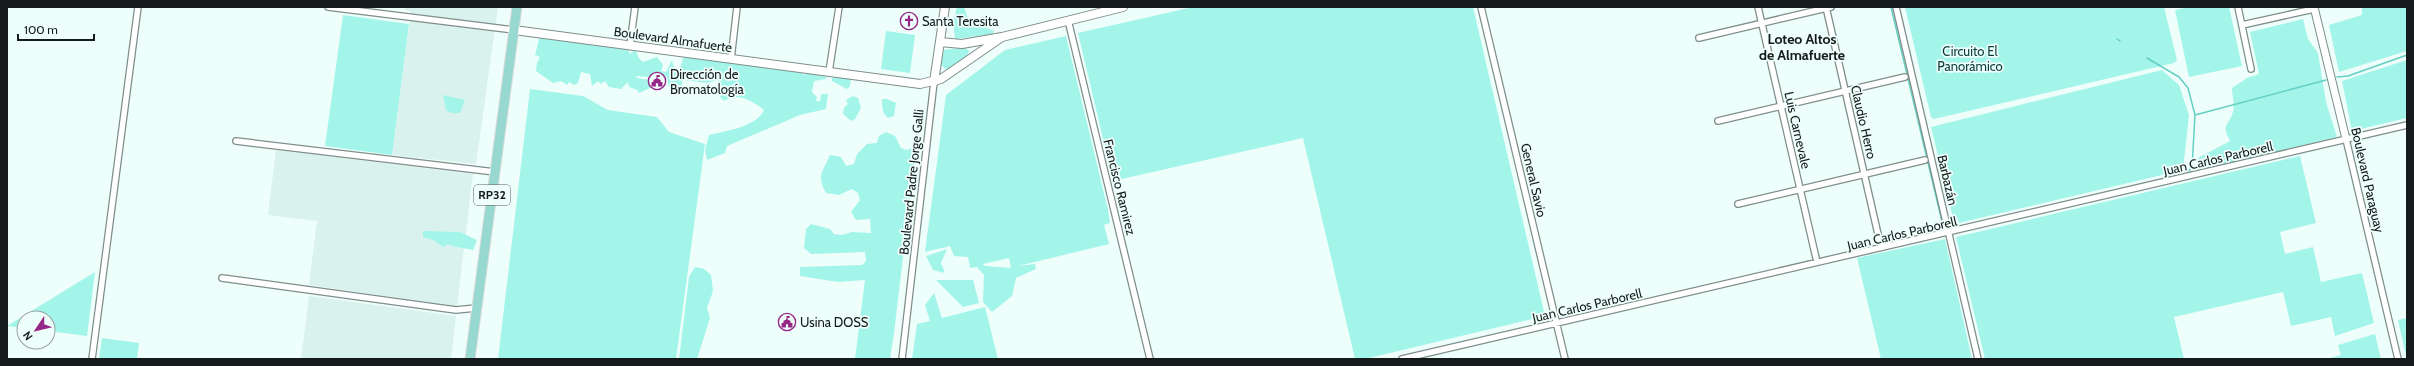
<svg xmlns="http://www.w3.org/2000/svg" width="2414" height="366" font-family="Cabin,sans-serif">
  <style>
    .built { fill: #d9f2ee }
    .green { fill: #a3f5ea; fill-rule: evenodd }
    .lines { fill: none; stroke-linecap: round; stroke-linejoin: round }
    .stream { stroke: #64d0c3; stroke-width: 1.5 }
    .minor-casing { stroke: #7f8e8b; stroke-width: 8 }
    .tertiary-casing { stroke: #7f8e8b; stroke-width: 9 }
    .secondary-casing { stroke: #7f8e8b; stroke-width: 10 }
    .primary-casing { stroke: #dadbda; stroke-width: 11 }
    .minor { stroke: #fff; stroke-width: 5.5 }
    .tertiary { stroke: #fff; stroke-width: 7 }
    .secondary { stroke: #fff; stroke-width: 8 }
    .primary { stroke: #97d9d1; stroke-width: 9 }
    .labels { text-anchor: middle; stroke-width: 3.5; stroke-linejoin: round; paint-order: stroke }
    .shield { fill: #eefefb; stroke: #565f5e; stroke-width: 1 }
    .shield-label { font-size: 12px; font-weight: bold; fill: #151b1a }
    .poi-label { font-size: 13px; fill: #151b1a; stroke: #eefefb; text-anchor: start }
    .street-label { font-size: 13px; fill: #151b1a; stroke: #eefefb }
    .park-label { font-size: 13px; fill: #073c37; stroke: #eefefb }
    .neighbourhood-label { font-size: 14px; font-weight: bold; fill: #151b1a; stroke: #eefefb }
  </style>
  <rect width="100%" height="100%" fill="#eefefb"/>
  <path class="built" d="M405 7H498L476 164 392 155 411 11 405 10Z
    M276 150 473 174 457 306 309 285 317 221 268 215Z
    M309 296 456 316 451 359H301Z"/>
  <path class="green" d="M957 7H964L969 21 994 31 993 34 955 39 953 23Z
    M1193 7H1473L1545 316 1365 359H1355L1303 138 1113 181 1078 33Z
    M1905 7H2164L2177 60 2174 63 1934 119 1931 117Z
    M2190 7H2229L2242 66 2189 77 2175 10Z
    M2362 7H2407V51L2339 72 2329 25 2362 15Z
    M343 15 409 24 392 155 325 146Z
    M2303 19 2308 39 2318 53 2326 102 2337 137 2203 169 2200 168 2198 158 2230 141C2221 124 2228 127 2233 112 2235 105 2232 95 2232 88L2247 78 2259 74 2250 32Z
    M886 31 915 35 910 73 881 69Z
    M540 36 627 48 630 54 636 49 638 57 643 62 657 57 663 65 661 71 666 72 672 60 675 72H679L684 55 730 62 733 64 801 71 804 75 810 72 826 73V79L814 81 812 92 817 97 816 101H820L821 94H828L826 109 800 115 727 146 725 153 707 160 705 150 709 135C725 131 757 127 764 110 753 101 737 92 724 101L718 95V80L707 83 683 80 681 87 673 90 669 88 667 77 653 74 647 77 636 76 637 78 651 80 652 87 639 93 637 90 629 87 628 82 621 89 609 87 605 81 601 84 598 81 592 86 590 74 581 72 578 83 574 85 569 82 567 85 561 81 553 83 536 71 537 63 540 57 535 55Z
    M1066 36 1108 210 1110 223 1104 225 1109 244 1018 266 1035 264 1036 269 1016 278 1012 296 992 312 983 302 984 275 977 267 970 268 968 257 954 256 950 246 925 252 946 95 1005 50ZM1009 258 1011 268 985 266 983 264Z
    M964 47 969 51C968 59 954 66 947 70L941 65 944 50Z
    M2407 60V118L2352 131 2342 81Z
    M2162 70 2179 85 2189 115 2183 170 1959 223 1957 217 1953 218 1931 127Z
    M837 75 851 79 850 86 847 89 832 81V78Z
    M530 89 583 96 608 110 657 117 669 132 705 144 676 359H498Z
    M443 95 465 100 460 113H451L446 110Z
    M853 96 858 98 861 108 855 119 851 121 843 114 844 108 848 104 846 100Z
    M882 99H887L896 103 894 116 888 118C882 112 882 108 882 99Z
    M886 132 895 136 901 148 907 150 912 148 915 156 894 333 890 359H855L865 280 838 282 800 276V267L862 265 866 261 865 252 811 254 804 248 806 229 811 224 830 229 834 234 842 235 852 232 871 233 870 219 856 220 851 212 860 200 858 193 852 189 839 195 826 193C816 176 823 171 830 155L841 157 846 166 854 164 857 154 867 144 877 143 879 136Z
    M2300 156 2316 223 2280 232 2285 254 2313 247 2321 282 2362 273 2374 323 2335 336 2331 317 2291 326 2283 292 2174 317 2184 359H1985L1956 237Z
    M423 231 460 232 477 240 473 250 452 246 448 244 443 247 433 240 423 237Z
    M1945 239 1972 359H1881L1857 258Z
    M947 249 941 263 945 273 933 270 926 256Z
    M695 267 704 269 711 275 713 291 707 308 710 318 697 359H679L689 277Z
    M95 272 87 336 48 331V318H24V328L7 326Z
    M936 280H973L979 303 963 307Z
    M934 293 942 318 985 307 998 359H912L917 324 930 321 925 305Z
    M2407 318V356H2406L2398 320Z
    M2375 334 2381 359H2327L2341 355 2338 345Z
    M102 338 139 343 137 359H99Z"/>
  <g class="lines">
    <path class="stream" d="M1891 7 1944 230
      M2117 39 2120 41
      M2147 58 2179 77 2188 88 2195 115 2326 80
      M2337 77 2348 76 2407 55
      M2182 175 2187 173 2192 167 2195 115"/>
    <defs>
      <path id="minor" d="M328 7 514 30
        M1481 7 1565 359
        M1758 7 1816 258
        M1826 7 1880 243
        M1896 7 1978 359
        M2238 7 2251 69
        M1068 20 1150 359
        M2242 25 2314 9
        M1699 38 1831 7
        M630 45 635 7
        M731 59 737 7
        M829 72 839 7
        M1718 121 1905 77
        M2346 139 2398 359
        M236 141 495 172
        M1738 204 1925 160
        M222 278 456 310 476 308
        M92 359 138 7
        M902 359 934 82
        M1402 359 2407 125"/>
      <path id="tertiary" d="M2314 7 2346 139"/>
      <path id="secondary" d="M514 30 920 84 941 79 1002 37
        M940 42 962 44 1002 37 1123 7
        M934 82 945 7"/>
      <path id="primary" d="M470 359 517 7"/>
    </defs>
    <use href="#minor" class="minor-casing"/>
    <use href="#tertiary" class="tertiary-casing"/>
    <use href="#secondary" class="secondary-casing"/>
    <use href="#primary" class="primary-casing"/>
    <use href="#minor" class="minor"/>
    <use href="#tertiary" class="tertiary"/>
    <use href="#secondary" class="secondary"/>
    <use href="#primary" class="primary"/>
  </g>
  <defs>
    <symbol id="church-ring" viewBox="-11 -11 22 22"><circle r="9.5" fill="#eefefb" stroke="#972786" stroke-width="1.5"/><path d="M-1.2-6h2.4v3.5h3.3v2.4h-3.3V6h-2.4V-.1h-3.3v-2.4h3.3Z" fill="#972786"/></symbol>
    <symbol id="civic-ring" viewBox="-11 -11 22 22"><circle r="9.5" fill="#eefefb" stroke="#972786" stroke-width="1.5"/><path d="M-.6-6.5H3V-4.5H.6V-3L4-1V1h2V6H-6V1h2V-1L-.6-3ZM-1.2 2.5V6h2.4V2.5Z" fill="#972786"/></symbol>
  </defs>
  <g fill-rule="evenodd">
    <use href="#church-ring" x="899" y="11" width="20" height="20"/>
    <use href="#civic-ring" x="647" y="71" width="20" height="20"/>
    <use href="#civic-ring" x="777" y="312" width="20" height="20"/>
  </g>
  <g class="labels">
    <rect class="shield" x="474" y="185" width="36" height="20" rx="3"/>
    <g class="shield-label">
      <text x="492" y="199">RP32</text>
    </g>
    <g class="poi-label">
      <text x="922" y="26">Santa Teresita</text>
      <text x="670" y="79">Dirección de<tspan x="670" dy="15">Bromatología</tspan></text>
      <text x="800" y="327">Usina DOSS</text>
    </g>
    <g class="street-label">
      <text transform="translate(673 39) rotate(8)" y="5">Boulevard Almafuerte</text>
      <text transform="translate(1864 122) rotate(77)" y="5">Claudio Herro</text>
      <text transform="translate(1798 130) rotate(77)" y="5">Luis Carnevale</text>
      <text transform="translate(2218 158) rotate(-13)" y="5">Juan Carlos Parborell</text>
      <text transform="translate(1534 180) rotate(77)" y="5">General Savio</text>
      <text transform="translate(1948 180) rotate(77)" y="5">Barbazán</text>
      <text transform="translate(2368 180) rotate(77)" y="5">Boulevard Paraguay</text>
      <text transform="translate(911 182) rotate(-84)" y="5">Boulevard Padre Jorge Galli</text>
      <text transform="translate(1120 187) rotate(76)" y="5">Francisco Ramirez</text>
      <text transform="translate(1902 233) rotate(-13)" y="5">Juan Carlos Parborell</text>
      <text transform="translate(1587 305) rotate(-13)" y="5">Juan Carlos Parborell</text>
    </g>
    <g class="park-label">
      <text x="1970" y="56">Circuito El<tspan x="1970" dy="15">Panorámico</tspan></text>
    </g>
    <g class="neighbourhood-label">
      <text x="1802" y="44">Loteo Altos<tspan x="1802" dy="16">de Almafuerte</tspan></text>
    </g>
  </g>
  <rect width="2414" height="366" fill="none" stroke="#151b1a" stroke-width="16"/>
  <g transform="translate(36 330) rotate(235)"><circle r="19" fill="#eefefb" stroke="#97a3a1"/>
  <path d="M0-3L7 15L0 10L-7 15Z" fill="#972786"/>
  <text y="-6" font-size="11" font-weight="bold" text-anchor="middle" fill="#151b1a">N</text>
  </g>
  <path d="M18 34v6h76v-6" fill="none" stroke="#151b1a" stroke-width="2"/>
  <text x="24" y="34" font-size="12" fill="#151b1a" stroke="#eefefb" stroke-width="3" paint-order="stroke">100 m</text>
</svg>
